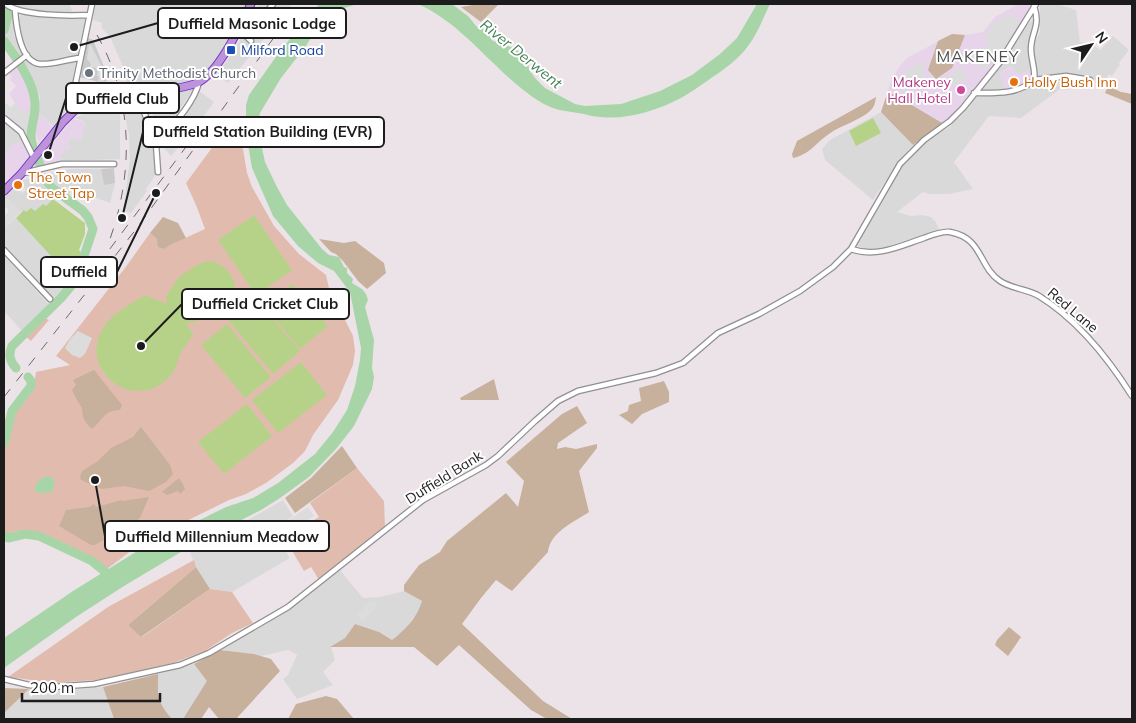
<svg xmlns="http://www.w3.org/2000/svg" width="1136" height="723" font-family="Mulish,sans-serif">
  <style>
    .residential { fill: #dad9da }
    .commercial { fill: #e7d4eb }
    .religious { fill: #cacaca }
    .grass { fill: #e1bcae }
    .forest { fill: #c7b09c }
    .pitch { fill: #b6d289 }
    .parking { fill: #dcdcdc }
    .water { fill: #a8d5a8 }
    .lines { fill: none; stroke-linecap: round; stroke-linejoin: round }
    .river { stroke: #a8d5a8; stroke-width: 9 }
    .minor-casing { stroke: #909090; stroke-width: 7 }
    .highway-casing { stroke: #7338c2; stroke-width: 9 }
    .minor { stroke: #fff; stroke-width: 4.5 }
    .highway { stroke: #bd93db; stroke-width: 7 }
    .rail { stroke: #6a6a6a; stroke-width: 1; stroke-dasharray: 10 10; stroke-linecap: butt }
    .highway-bridge-casing { stroke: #7338c2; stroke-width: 9; stroke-linecap: butt }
    .highway-bridge { stroke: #bd93db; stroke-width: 7 }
    .transit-dot { fill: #1a4fb4; stroke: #fff; stroke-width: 2 }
    .worship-dot { fill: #6b7280; stroke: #fff; stroke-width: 2 }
    .food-dot { fill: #e8710a; stroke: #fff; stroke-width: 2 }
    .hotel-dot { fill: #d1479c; stroke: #fff; stroke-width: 2 }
    .labels { text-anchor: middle; stroke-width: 4; stroke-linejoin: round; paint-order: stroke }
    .transit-label { font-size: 14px; fill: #164399; stroke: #fff; text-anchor: start }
    .worship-label { font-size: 14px; fill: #5b616d; stroke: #fff; text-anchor: start }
    .hotel-label { font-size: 14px; fill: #b23c85; stroke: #fff; text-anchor: end }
    .food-label { font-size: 14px; fill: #c56008; stroke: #fff; text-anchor: start }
    .street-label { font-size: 14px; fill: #1c1c1c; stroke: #fff }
    .water-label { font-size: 15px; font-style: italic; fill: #478357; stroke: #fff }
    .quarter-label { font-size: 16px; letter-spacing: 1px; fill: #4f4f4f; stroke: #fff }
    .leader { fill: none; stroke: #1c1c1c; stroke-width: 2 }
    .callout-dot { fill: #1c1c1c; stroke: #fff; stroke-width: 2 }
    .callout { fill: #fff; stroke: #1c1c1c; stroke-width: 2 }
    .callout-label { font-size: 15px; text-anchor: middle; font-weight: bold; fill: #1c1c1c }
  </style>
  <rect width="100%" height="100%" fill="#ece3e8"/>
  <path class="residential" d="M9 4H69L73 12 62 13 15 8Z
    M95 4H247L221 52 204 74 195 80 187 82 128 89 124 69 110 37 101 27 102 23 93 20Z
    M258 4H271L245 37V40L250 44 255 40 252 36 272 12 276 4H292L228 83 217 74 234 51 249 24 248 21Z
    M1040 4H1056L1076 10 1080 42 1092 44 1100 50 1113 36 1129 50 1119 63 1120 65 1112 76 1109 74 1104 83 1086 77 1063 73 1038 79 1033 46 1040 32Z
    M6 11 13 14 14 35 23 53 19 58 4 36 9 16Z
    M21 13 85 19 77 56 76 58 48 63H40L35 60 21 38 18 22Z
    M1033 19 1035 28 1028 46 1032 71H1027L1020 75 1015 72 1012 67 1000 72 1005 91H980L1000 67 1027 25Z
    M27 60 32 61 37 66 76 60 68 103 64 114 54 127 39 113 40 96 23 63Z
    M1065 78H1074L1068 90 1060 89 1021 118 989 116 954 162 973 189 949 194H929L923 192 897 212 911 216 922 215 931 217 936 222 939 230 883 248 866 249 857 246 902 167 915 152 934 136 948 128 963 114 976 97 1014 94 1036 82Z
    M193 89H194L165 130 160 135 147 98 148 96Z
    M199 91 214 102 193 131 171 156 162 146 176 129 182 115Z
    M136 98 154 143V159L157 173 146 189 147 191 131 213 123 211 130 160 129 133 128 132 122 100Z
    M116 99 120 116V159L63 161 59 156 63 153 62 151 69 138 81 140 85 122 75 118 101 104Z
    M881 112 913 145 903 155 873 200 825 160 822 149 830 140Z
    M4 121 19 133 23 141 13 145 4 155Z
    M70 169H101L104 184 115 183 110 203 73 189 68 196 54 188 45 174Z
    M41 176 57 196 45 207 43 204 35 212 22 213 4 196 16 187 22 193 26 190 20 183 23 180Z
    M16 218 72 279 62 295 55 300 4 244V225L6 227Z
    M4 255 49 305 22 331 4 311Z
    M283 500 293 516 273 530 290 558 232 592 210 589 196 567 190 553Z
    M340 570 363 598 380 597 404 591 422 601 420 608 406 629 392 640 379 632 355 624 345 638 331 647 335 660 323 672 333 685 297 699 283 679 288 675 297 655 288 650 261 656 254 654 220 650 297 604Z
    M194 664 208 681 183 719H172L160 704 158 698V674Z
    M103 687 114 719H4V713L29 689 54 691Z"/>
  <path class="commercial" d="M1018 4H1027L1030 6 1029 9 1008 45 989 72 949 118 913 145 881 112 891 81 899 67 907 58 952 34 965 35 983 32 995 17Z
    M18 65 29 84 33 100 32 115 26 133 4 112V102L11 108 15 103 9 94 16 86 10 79 12 77 9 73Z
    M1013 67 1015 72 1018 71 1020 75 1027 71H1032V77L1028 83 1005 91 1000 72Z
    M39 113 53 127 39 142 34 130Z
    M73 119 85 122 81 141 69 138 70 148 63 151 64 153 59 156 63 161 44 166 40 158Z
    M23 141 31 158 23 168 4 186V155L13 145Z"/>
  <path class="religious" d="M88 38 93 40 109 79 103 83 79 77Z
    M114 168 115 183 104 185 101 169Z"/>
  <path class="grass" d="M230 127 236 128 240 131 247 173 252 187 274 226 299 254 326 275 329 288 353 336 355 351 353 365 338 400 313 435 305 451 293 463 266 483 246 494 229 500 140 544 107 569 85 555 69 549 62 542 30 533 17 531 7 534 4 530V450L15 414 34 386 36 372 70 365 56 356 125 268 150 233 157 239 164 249 172 244 205 229 196 205 186 183 225 130Z
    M43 317 49 320 31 341 25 336Z
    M357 468 384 501 385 526 319 580 311 567 304 571 284 537 319 517 310 503Z
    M194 560 196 567 128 625 142 637 210 589 232 592 253 623 232 633 205 651 173 663 128 673 95 680 54 683 8 677 108 607Z"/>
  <path class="forest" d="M479 4H499L481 22 461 7Z
    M952 34 965 35 952 68 936 79 928 70 938 41Z
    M1108 86 1121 92 1132 94V104L1105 93Z
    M888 91 942 123 913 145 881 112Z
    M876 97C875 103 875 106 870 111 859 121 841 125 829 134 815 143 811 154 793 158L792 154 797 141Z
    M163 217 178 223 186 238 172 244 164 249 158 247 157 239 150 233Z
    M319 239 344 243 355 241 384 263 386 273 367 289 358 281 343 261 336 254 331 252Z
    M94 370 122 405 120 410C104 410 103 420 92 429 85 423 82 417 82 408L78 402 72 390 76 385 73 380Z
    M494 379 499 400H461L460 398Z
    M664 381 669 392V402L642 414 632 424 619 415 628 411 629 405 641 401 639 388Z
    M577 406 587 423 558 443 557 449 565 447 576 449 597 444V448L579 471 589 512C574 522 550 532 548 552L512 591 496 580 481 598 462 624 543 701 572 719H547L531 710 459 645 437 666 414 647H330L345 638 355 624 379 632 392 640C405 630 417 618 422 601L404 591V585L419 565 440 552 447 541 506 493 518 507 524 481 506 462 562 414Z
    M141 427 170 465 173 474 166 482 149 491 124 486 102 489 81 480 80 477 82 471 98 461 111 448 133 437Z
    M342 446 357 468 295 513 285 498 311 478Z
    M179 478 183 484 185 489 180 494 178 491 167 495 162 492Z
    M149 497 140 518 136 521 95 545H91L59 526 66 510 89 507 94 504 96 507 122 500V501Z
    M196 567 210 589 141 637 128 625Z
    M1009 627 1021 637 1008 656 995 645 997 640Z
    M220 650 254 654 271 659 280 671 236 719H219L209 707 201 719H183L207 681 194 664Z
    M158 674C158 698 156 700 172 719H114L103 687Z
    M4 688 29 689 4 713Z
    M326 696 337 699 354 719H288L296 704Z"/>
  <path class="pitch" d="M873 118 881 133 856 146 849 131Z
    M53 199 85 223V234L79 250 82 254 72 279 16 218 24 210 26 212 31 208 35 211 43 204 46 206Z
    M254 215 292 270 256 295 218 240Z
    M212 261C229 267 237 279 235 296 227 306 199 324 186 323L193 334C189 341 182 349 179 357 177 364 175 371 169 377 135 414 77 371 103 328 112 313 131 304 145 295L167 304 166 296 179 277 197 265 204 262Z
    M293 284 328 326 300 349 265 307Z
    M256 299 300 351 273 374 229 321Z
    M227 324 271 377 245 398 201 345Z
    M301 362 327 395 278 433 252 400Z
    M247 404 272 436 224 474 198 442Z"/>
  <path class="parking" d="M1008 12 1020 22 1007 43 984 70 975 62 989 43 983 38 998 18 1002 20Z
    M89 45H91L101 65 105 77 103 83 98 81 99 76H97L98 71 96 70V68L92 67 91 69H89L91 64 87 59Z
    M921 61 925 70 923 76 924 80 906 91 898 77Z
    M958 69 963 70 968 78 953 87 947 77Z
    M4 102 11 108 15 103 22 112 26 113 32 108 27 133 21 125 4 111Z
    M4 196 21 212 6 227 4 225V216L9 211 4 205Z
    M78 331 92 338 85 354 80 358 72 355 65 348 71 338Z
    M308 507 314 516 292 531 286 522Z
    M371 601 375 602 378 605 363 621 356 615Z"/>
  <path class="water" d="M319 4H357L338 10 334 8 318 26 306 46 281 78 260 113 257 125 265 162 277 187 287 205 322 249 329 255 339 257 344 267 347 268V273L353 279 352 283 362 289 366 294 368 300 365 307 374 340 372 368 374 377 372 389 354 426 336 449 309 477 280 498 261 510 191 546 124 586 76 617 4 668V638L73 591 139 550 226 507 253 498 278 483 315 454 333 432 347 410 355 386 360 360 361 348 350 292 334 271 318 263 298 246 273 216 252 168 246 133V105L249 95 280 51Z
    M418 4H452L469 17 476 26 484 29 493 41 511 47 523 54 528 61 529 70 536 79 545 88 575 104 585 106 621 104 660 91 692 75 720 54 737 38 757 4H770C762 20 757 36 745 50 734 63 720 72 707 81 698 87 690 93 681 98 659 110 626 120 601 117 593 117 586 114 578 113 565 111 554 110 542 103 496 75 467 26 418 4Z
    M48 476 54 479V486L52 492 38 493 34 490C37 482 40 478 48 476Z"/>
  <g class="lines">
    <path class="river" d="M4 10 8 15 4 30
      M4 41 17 59
      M20 64C28 78 36 92 35 109 34 126 28 129 33 148
      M38 160 40 165
      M16 368C10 361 8 355 12 346L61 298 76 280 93 229 88 217 82 210 52 188 44 178
      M4 443 12 411 31 386V381L28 377
      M4 535 8 538 25 534 39 536 92 561 110 576"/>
    <defs>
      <path id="minor" d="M6 4C20 16 70 16 89 15
        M15 10C16 25 20 62 40 64 52 65 68 59 80 58
        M251 41 247 37 273 4
        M4 73 27 55
        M1034 80 1066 76 1090 80
        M137 93 156 144 158 172
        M974 93C995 93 1017 95 1034 80 1036 70 1031 60 1031 49 1031 32 1041 27 1034 6
        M74 111 72 100 92 4
        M4 118 21 132 34 158
        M156 144C171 127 194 104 199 82
        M23 173 62 164H114
        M851 249C877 258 900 246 924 238 932 235 943 231 950 232 983 238 978 266 1000 281 1012 289 1027 289 1039 296 1078 320 1108 358 1132 396
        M4 250 50 299
        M4 679 29 685 53 687 94 684 180 665 209 653 288 607 423 500 486 465 498 456 535 421 558 401 578 391 656 373 683 363 718 333 759 314 800 291 833 267 851 249 900 164 924 140 950 121 963 108 1000 62 1036 4"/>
      <path id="highway" d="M127 94C145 92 181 90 197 83 219 73 240 26 251 4
        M4 191 21 174 63 122 74 111 89 103 111 97"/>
    </defs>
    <use href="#minor" class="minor-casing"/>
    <use href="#highway" class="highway-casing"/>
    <use href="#minor" class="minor"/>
    <use href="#highway" class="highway"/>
    <path class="rail" d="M82 4V5
      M97 35C133 98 134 171 110 239
      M86 281 206 120
      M4 397 137 228 280 29 303 4"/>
    <defs>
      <path id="highway-bridge" d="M111 97 127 94"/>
    </defs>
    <use href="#highway-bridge" class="highway-bridge-casing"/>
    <use href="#highway-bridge" class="highway-bridge"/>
  </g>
  <rect class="transit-dot" x="226" y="45" width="10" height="10" rx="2.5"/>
  <circle class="worship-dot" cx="89" cy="73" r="5"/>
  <g class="food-dot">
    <circle cx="1014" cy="82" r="5"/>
    <circle cx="18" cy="185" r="5"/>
  </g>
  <circle class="hotel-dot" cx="961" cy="90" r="5"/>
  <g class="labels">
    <g class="transit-label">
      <text x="241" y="55">Milford Road</text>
    </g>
    <g class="worship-label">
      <text x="99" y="78">Trinity Methodist Church</text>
    </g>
    <g class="hotel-label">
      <text x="951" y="87">Makeney<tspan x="951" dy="16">Hall Hotel</tspan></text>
    </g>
    <g class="food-label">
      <text x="1024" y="87">Holly Bush Inn</text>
      <text x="28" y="182">The Town<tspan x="28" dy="16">Street Tap</tspan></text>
    </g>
    <g class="street-label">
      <text transform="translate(1073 310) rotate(40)" y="5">Red Lane</text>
      <text transform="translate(444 477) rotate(-32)" y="5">Duffield Bank</text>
    </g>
    <g class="water-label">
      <text transform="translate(521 54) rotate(39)" y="5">River Derwent</text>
    </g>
    <g class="quarter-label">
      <text x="978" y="62">MAKENEY</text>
    </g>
  </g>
  <path class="leader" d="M74 47L158 23M48 155L66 98M122 218L143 132M156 193L117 272M141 346L182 304M95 480L105 536"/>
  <g class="callout-dot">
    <circle cx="74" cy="47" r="5"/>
    <circle cx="48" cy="155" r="5"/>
    <circle cx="122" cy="218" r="5"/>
    <circle cx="156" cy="193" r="5"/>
    <circle cx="141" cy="346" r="5"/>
    <circle cx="95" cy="480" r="5"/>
  </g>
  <g class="callout">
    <rect x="158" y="8" width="188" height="30" rx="5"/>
    <rect x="66" y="83" width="113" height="30" rx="5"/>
    <rect x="143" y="117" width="241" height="30" rx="5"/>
    <rect x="41" y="257" width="76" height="30" rx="5"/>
    <rect x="182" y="289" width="167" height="30" rx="5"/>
    <rect x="105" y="521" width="224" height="30" rx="5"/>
  </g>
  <g class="callout-label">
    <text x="252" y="29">Duffield Masonic Lodge</text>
    <text x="122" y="104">Duffield Club</text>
    <text x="263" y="137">Duffield Station Building (EVR)</text>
    <text x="79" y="277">Duffield</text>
    <text x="265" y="309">Duffield Cricket Club</text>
    <text x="217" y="542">Duffield Millennium Meadow</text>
  </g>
  <rect width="1136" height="723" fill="none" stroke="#1c1c1c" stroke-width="10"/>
  <g transform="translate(1091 45) rotate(55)" stroke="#ffffff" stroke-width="4" paint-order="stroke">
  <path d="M0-4L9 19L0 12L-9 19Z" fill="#1c1c1c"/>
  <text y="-8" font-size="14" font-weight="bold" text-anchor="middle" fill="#1c1c1c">N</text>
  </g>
  <path d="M22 693v8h138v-8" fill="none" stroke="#1c1c1c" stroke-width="2.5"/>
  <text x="30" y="693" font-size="15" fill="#1c1c1c" stroke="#ffffff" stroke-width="4" paint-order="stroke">200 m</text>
</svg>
